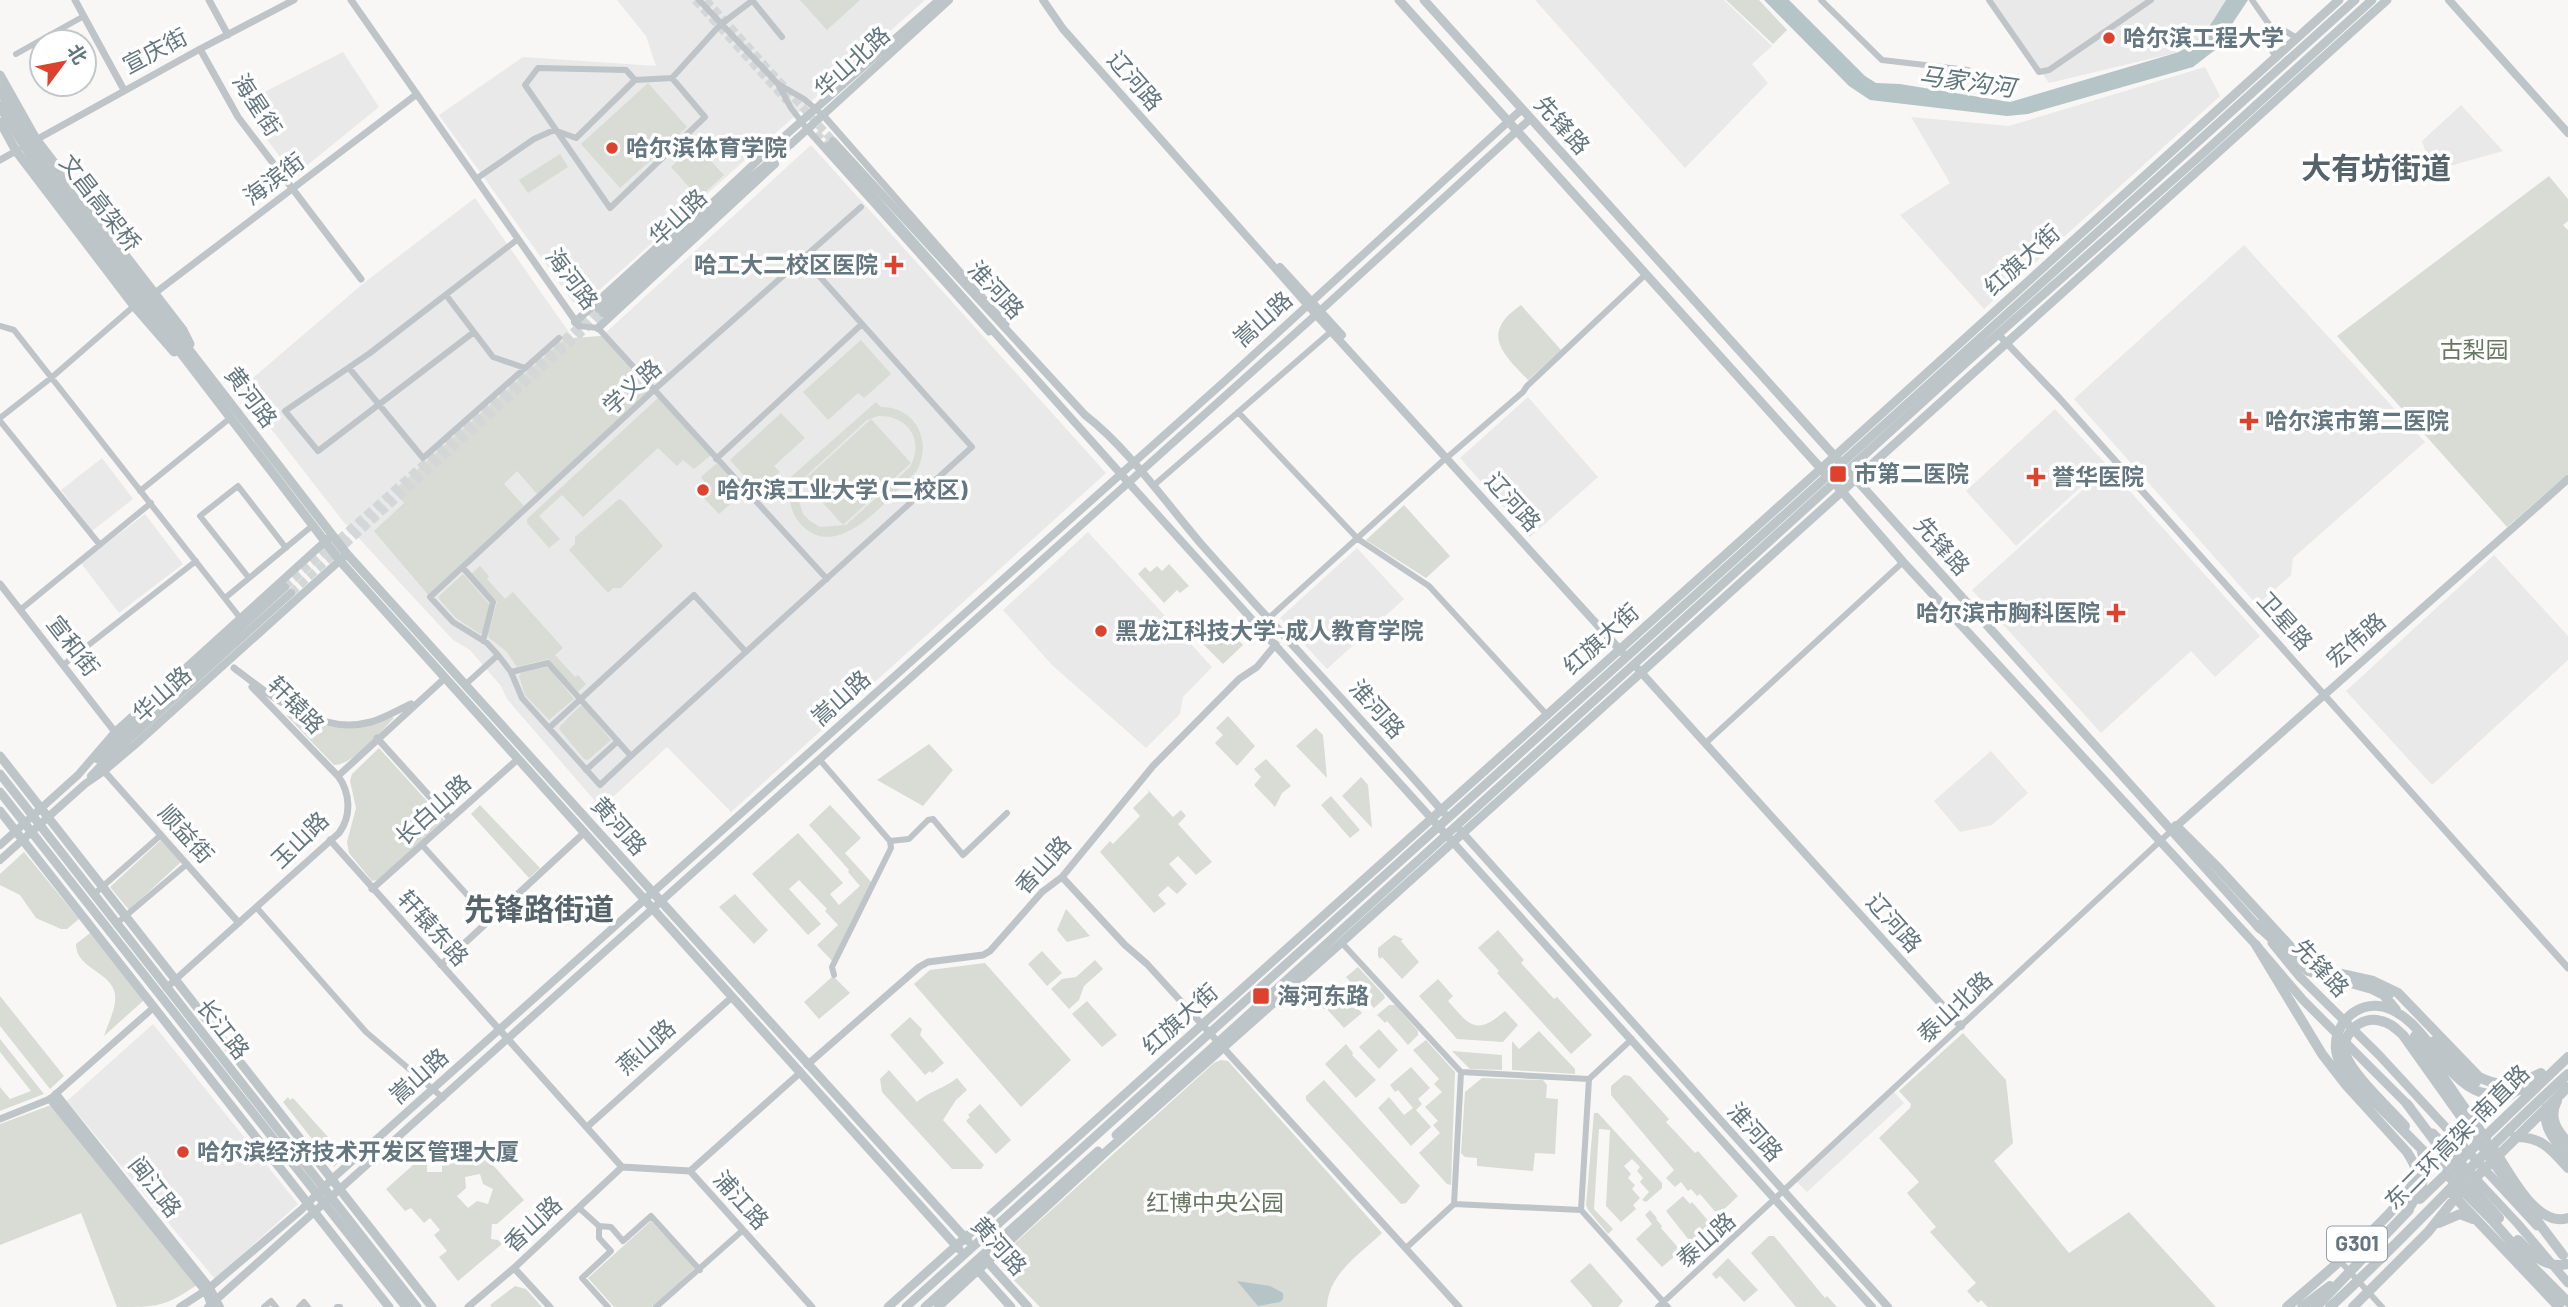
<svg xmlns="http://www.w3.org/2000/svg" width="2568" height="1307" font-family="Barlow,'Noto Sans SC',sans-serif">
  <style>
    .built { fill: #e8e9e8 }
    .green { fill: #d8dcd4; fill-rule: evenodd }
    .water { fill: #b5c4c6 }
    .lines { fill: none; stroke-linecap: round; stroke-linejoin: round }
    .secondary-tunnel { stroke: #d3d7d8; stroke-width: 8; stroke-dasharray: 8 4; stroke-linecap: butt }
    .minor { stroke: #bec4c7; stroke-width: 6 }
    .tertiary { stroke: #bec4c7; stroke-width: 7 }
    .secondary { stroke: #bec5c9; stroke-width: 8 }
    .primary { stroke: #bec5c9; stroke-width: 9 }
    .trunk { stroke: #bec5c9; stroke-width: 10 }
    .poi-dot { fill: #dd422f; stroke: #fff; stroke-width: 2.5 }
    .labels { text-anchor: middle; stroke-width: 7; stroke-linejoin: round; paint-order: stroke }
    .shield { fill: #fff; stroke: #929fa5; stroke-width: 2 }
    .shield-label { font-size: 21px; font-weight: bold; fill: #64767f }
    .poi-label { font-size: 23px; font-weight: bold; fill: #64767f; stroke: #fff; text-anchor: start }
    .street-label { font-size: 23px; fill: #64767f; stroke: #fff }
    .park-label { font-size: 23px; fill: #687762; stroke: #fff }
    .water-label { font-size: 24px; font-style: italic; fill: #5e7679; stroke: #fff }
    .district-label { font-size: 30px; font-weight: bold; fill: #55636a; stroke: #fff }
  </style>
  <rect width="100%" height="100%" fill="#f8f7f5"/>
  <path class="built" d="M617 0H925L578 309 439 115 523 57 656 66 646 36Z
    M1535 0H1724L1772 46 1752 64 1768 83 1685 168Z
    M1990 0H2226L2205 34 2190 48 2179 52 2049 83Z
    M343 52 379 107 294 176 241 104Z
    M2205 67 2220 96 1984 309 1900 215 1950 183 1911 117 2009 126Z
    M2461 105 2503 151 2432 171 2422 141Z
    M811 145 1106 473 731 812 667 747 601 808 507 699 501 686 470 650 453 640 342 520 240 389 365 282 475 198 573 338 602 336Z
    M2244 245 2425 442 2293 558 2291 575 2257 605 2074 399Z
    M1528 397 1598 477 1530 537 1460 458Z
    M2055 409 2106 464 2016 546 1966 491Z
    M102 458 133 499 92 531 61 490Z
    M2108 467 2260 636 2215 677 2191 651 2101 733 1972 590Z
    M145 514 183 564 119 613 81 563Z
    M1088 532 1212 667 1183 697 1180 714 1146 748 1052 665 1003 610Z
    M1357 548 1404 599 1327 669 1280 618Z
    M2494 555 2568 636V660L2432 785 2346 691Z
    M1991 751 2028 793 1992 825 1960 832 1934 801Z
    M153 1024 298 1204 215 1279 67 1101Z
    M1892 1090 1904 1103 1807 1192 1797 1182 1855 1129Z"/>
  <path class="green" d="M800 0H860L827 30Z
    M1726 0H1759L1787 30 1773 44Z
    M648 83 687 127 620 188 581 144Z
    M695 144 724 175 699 198 671 167Z
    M560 154 568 167 528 193 519 180Z
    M2549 176 2568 199V221L2563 225 2568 230V474L2507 527 2337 336Z
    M1521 305 1561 350 1528 380C1502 353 1480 333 1521 305Z
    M570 334 573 338 602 336 651 391 537 494 517 471 504 484 524 506 429 594 430 597 374 531 404 503 394 490Z
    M861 340 891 374 864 398 858 393 828 420 803 392Z
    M658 398 711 455 694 469 683 460 677 466 658 448 583 517 562 495 539 516 560 539 549 548 527 523V519Z
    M876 402 881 407C917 407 933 443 916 472 888 498 836 567 799 522 787 508 792 493 784 483ZM878 416C908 415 925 440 910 467L846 525 820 527 810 521 803 514 797 495 804 478 867 420Z
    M781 413 805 438 774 466 780 472 759 492 730 460Z
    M871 419 911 463 843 525 803 481Z
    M717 463 744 492 719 514 701 495 708 487 701 477Z
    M619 499 623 501 663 546 621 588H613L608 593 569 550 575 544V537Z
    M1404 505 1450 556 1426 578 1366 540Z
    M1169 564 1189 586 1180 593 1177 590 1164 603 1138 574 1145 567 1150 572 1157 566 1162 571Z
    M480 566 489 576 487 579 505 599 513 592 563 648 555 655 575 677 578 675 586 684 578 692 548 659 517 667 506 651 489 638 488 633 497 602 471 574Z
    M463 574 490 605 484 631 480 634 456 618 439 599V596Z
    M1223 624 1243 645 1223 664 1193 634 1200 627 1205 632 1212 625 1217 630Z
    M546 667 551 670 574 699 549 720 525 695 519 676 521 673Z
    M580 706H583L611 740 588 760 584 759 559 729 560 726Z
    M288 713C331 730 348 733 392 717L394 718C380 732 353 765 334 765L286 715Z
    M1228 716 1255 746 1237 766 1215 743 1223 735 1216 728Z
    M1316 728 1323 735 1327 778 1296 746Z
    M929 744 953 770 923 806 877 780Z
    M379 748 445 821 377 880 372 881 349 853 347 842 356 808 350 781 352 774Z
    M1266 759 1291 786 1282 793 1275 807 1254 785 1261 777 1254 769Z
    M1361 777 1368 785 1372 828 1342 796Z
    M1146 788 1149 791 1173 817 1181 810 1186 816 1178 824 1212 862 1196 875 1178 856 1169 864 1187 884 1177 894 1168 886 1158 895 1166 904 1154 913 1100 852 1110 841 1113 844 1140 816 1133 808 1149 792Z
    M1331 796 1360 830 1350 838 1321 805Z
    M480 805 540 868 529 878 471 814Z
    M830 805 861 838 845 853 873 884 834 963 817 945 838 925 825 911 827 909 799 880 789 889 821 924 808 935 752 874 798 833 843 883 830 894 839 905 860 886 848 872 849 870 809 825Z
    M161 840 181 862 129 910 110 887Z
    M24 852 79 919 67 929H61L36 918 20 895 0 885V874Z
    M735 894 768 930 754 944 719 907Z
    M1066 909 1090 936 1067 942 1057 930Z
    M1498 930 1524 960 1521 963 1554 999 1557 997 1592 1035 1571 1054 1497 973 1499 971 1478 948Z
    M90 933 144 1000 104 1036C108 1023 117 1007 115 994 111 971 76 969 76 944Z
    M1394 935 1403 939 1401 941 1419 962 1402 979 1382 957 1380 959 1378 956V948Z
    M1042 951 1062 973 1047 986 1028 964Z
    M1095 960 1103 969 1084 986 1079 1000 1069 1009 1051 989 1062 979 1076 977Z
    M985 963 1071 1060 1021 1107 914 984 930 970Z
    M1358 967 1384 995 1385 998 1374 1008 1346 977Z
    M833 976 850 993 819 1019 804 1002Z
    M1438 979 1453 996 1448 1001C1470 1026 1476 1036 1505 1011L1518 1025 1503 1042 1457 1039 1419 996Z
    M1335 986H1342L1344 988 1341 990 1362 1013 1344 1028 1326 1008 1324 1009 1321 1006V999Z
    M0 996 64 1076 50 1089 0 1026Z
    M1087 1001 1117 1035 1102 1047 1072 1014Z
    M1389 1005H1395L1418 1031V1035L1408 1045 1387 1021 1385 1023 1377 1015Z
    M910 1017 922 1029 920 1035 944 1063 932 1073 930 1071 925 1075 890 1035Z
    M1379 1029 1398 1050 1379 1069 1359 1047Z
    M1539 1031 1575 1069V1074L1512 1070V1041L1519 1049Z
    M1963 1033 2006 1080 2013 1143 1994 1161 2069 1253 2129 1212 2216 1307H1988L1981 1300 1978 1303 1967 1291 1976 1283 1930 1232 1936 1227 1907 1193 1919 1182 1879 1138 1910 1108 1911 1104 1899 1091Z
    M0 1039 44 1094 0 1111V1087L10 1099 31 1091 0 1052Z
    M1426 1040 1455 1072 1451 1185 1447 1184 1419 1153 1440 1133 1433 1125 1438 1121 1425 1107 1442 1092 1434 1084 1439 1079 1413 1050Z
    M1346 1044 1353 1053 1352 1055 1376 1080 1356 1098 1325 1064Z
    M1452 1051 1502 1055V1070L1470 1069Z
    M1221 1060 1228 1061 1382 1233C1360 1254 1328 1274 1327 1307H1040L1009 1275 1003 1259 1006 1251 1214 1063Z
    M1411 1067 1430 1088 1418 1099 1422 1104 1416 1110 1431 1127 1411 1146 1378 1108 1389 1097 1404 1115 1413 1108 1398 1090 1395 1092 1390 1085Z
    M889 1070 917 1102C929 1091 944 1089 957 1078L967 1090 956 1100 943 1120 984 1165 981 1169H952L882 1092 880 1079Z
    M1624 1075 1630 1076 1669 1119 1666 1122 1695 1153 1698 1151 1738 1196 1718 1215 1700 1194 1697 1196 1691 1189 1688 1191 1681 1182 1675 1187 1666 1178 1674 1170 1611 1095V1086Z
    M1482 1078 1543 1080 1547 1085 1546 1098 1558 1099 1555 1154 1535 1153 1533 1171 1477 1166V1158L1465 1157 1461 1153 1465 1092Z
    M1324 1080 1420 1186 1406 1203 1401 1204 1306 1100V1096Z
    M288 1097 290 1100 293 1098 345 1156 334 1167 283 1102Z
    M980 1104 1011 1140 996 1154 966 1121 970 1117 968 1115Z
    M51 1105 197 1285C164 1307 158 1307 117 1307L81 1213 0 1245V1124Z
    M1594 1113H1598L1662 1183V1188L1646 1202 1642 1200 1649 1192 1640 1182 1643 1178 1637 1171 1640 1167 1632 1159 1624 1166 1631 1174 1628 1178 1635 1185 1632 1189 1640 1198 1633 1205 1636 1209 1621 1222 1606 1206 1610 1130 1599 1129 1594 1209 1613 1229 1608 1234 1588 1210 1586 1205Z
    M471 1140 524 1200 497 1224H492L491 1239 498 1240 502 1244 458 1281 439 1257 447 1251 434 1235 440 1230 430 1218 424 1223 411 1208 405 1211 386 1189 421 1158 427 1164V1172H442V1166ZM480 1174 483 1184 493 1189 488 1204 477 1201 468 1208 457 1196 466 1188 465 1177Z
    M1683 1196 1690 1204 1692 1202 1711 1224 1714 1222 1720 1229 1694 1251 1690 1246 1692 1244 1666 1211Z
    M1650 1210 1657 1218 1656 1219 1662 1226 1661 1228 1681 1251 1662 1267 1636 1239 1652 1224 1645 1215Z
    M651 1221 695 1268 652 1307H614L588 1278Z
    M1769 1236H1774L1825 1298 1827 1296 1837 1307H1796L1751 1253Z
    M1728 1258 1758 1290 1744 1302 1720 1276 1716 1279 1712 1274Z
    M1590 1263 1623 1301 1618 1307H1593L1570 1281Z
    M515 1286 526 1289 542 1307H492L490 1305Z"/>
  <path class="water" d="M1764 0H1789L1865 76 1876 83 1900 84 2010 102 2179 52C2203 41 2212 22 2226 0H2248L2215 50 2193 67 2028 114 2007 116 1870 100 1849 86Z
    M1237 1281 1270 1286 1283 1293V1299L1280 1302 1258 1306Z"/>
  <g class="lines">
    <path class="secondary-tunnel" d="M695 0 787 101
      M706 0 833 141
      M808 124 828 146
      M285 587 599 309
      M291 593 603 313"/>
    <path class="minor" d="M699 0 778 84 804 99 819 112
      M752 0 782 37
      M1821 0 1882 60 1968 70
      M1989 0 2039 72 2049 70 2151 0
      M2252 0 2273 30
      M16 54 84 16
      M2276 58 2269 45 2273 30 2282 29 2297 38
      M635 80 626 70 538 68 525 85 610 208 705 117 672 78
      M779 86 791 108 807 129
      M476 179 534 139 554 130 576 138 635 80 672 78 720 25 753 0
      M446 295 474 332 318 451 285 411 370 353 518 239
      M0 326 14 330 241 619
      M579 326 598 328 827 579
      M474 332 493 357 525 368
      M349 368 423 458 559 338
      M1238 412 1358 539 1429 586 1548 716
      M0 418 51 378 134 306
      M0 421 100 545
      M1450 455 1523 392 1527 386 1646 274
      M716 459 862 324
      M1153 486 1334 329
      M140 491 229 419
      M463 568 493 602 483 641
      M249 578 200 516 238 486 286 548
      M225 598 312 526
      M20 610 151 503
      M1260 626 1447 457
      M63 665 196 561
      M511 672 548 663 631 756 972 447 804 259
      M466 684 498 655
      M549 728 694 595 746 652
      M1709 740 1903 562
      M631 756 600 785 522 698 511 672 498 655 487 643 453 622 430 597 655 389 861 207
      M819 759 890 841 891 848 832 967 834 975
      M586 770 618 741
      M890 841 909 839 928 820 933 819 963 855 1007 813
      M422 845 489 919
      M93 895 161 835
      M257 908 366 1032 443 1098
      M116 924 187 864
      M1341 942 1461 1072
      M1589 1079 1461 1072 1454 1204 1581 1210 1589 1079 1632 1039
      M579 1208 599 1226 611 1227 623 1241 651 1216 700 1270
      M1581 1210 1668 1307
      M599 1226V1238L611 1251 582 1278 608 1307
      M1406 1248 1454 1204
      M2340 1261 2382 1307
      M264 1307 271 1301 276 1307
      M299 1307 304 1302 308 1307
      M337 1307H340
      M656 1307 743 1230
      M1658 1307 2171 831"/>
    <path class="tertiary" d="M75 0 124 90
      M209 0 228 35
      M351 0 579 326
      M200 49 238 117 361 279
      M823 115 1006 324
      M807 129 989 332
      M34 141 200 49 294 0
      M0 160 18 150
      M155 293 417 94
      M1998 334 2060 399 2568 968
      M0 584 115 732
      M234 668C272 697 319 736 371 722 385 718 398 710 411 704
      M252 687 338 776
      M377 738 450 819
      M104 771 239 923
      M330 840 622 1167 690 1171 812 1307
      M1062 877 1125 945 1147 964 1459 1307
      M372 889 518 759
      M441 965 585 832
      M166 988 339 833C352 816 350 792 338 776L445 678
      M807 1065 919 967 928 962 983 955 990 951 1042 892 1062 877 1153 766 1239 679 1257 667 1276 644
      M0 1119 50 1099 153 1008
      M587 1127 732 997
      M690 1171 801 1072
      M514 1268 550 1307
      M468 1307 514 1268 622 1167"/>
    <path class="secondary" d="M1043 0 1063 29 1320 319 1622 652
      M2449 0 2568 133
      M833 141 1085 415C1127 447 1167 504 1202 545 1282 635 1365 722 1444 813
      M828 146 1128 482 1872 1307
      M1280 267 1342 335
      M599 309 771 148 939 0
      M603 313 743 184 790 145 949 0
      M575 322 687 220
      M598 328 775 164
      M1638 669 1961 1026
      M97 759 285 587
      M91 776 105 761 291 593
      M1460 830 1888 1307
      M2172 830 2568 479
      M0 845 78 775 115 732 330 537
      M0 860 85 784 104 771 136 744 347 554
      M56 1094 210 1288 220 1307
      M50 1099 206 1292 212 1307
      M180 1307 208 1289 301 1210 332 1179 1226 380 1522 109
      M208 1307 1320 311 1530 119"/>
    <path class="primary" d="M1399 0 1824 472
      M1424 0 1839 461
      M0 75 36 139 183 330 190 344
      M0 122 16 151 134 306 174 352
      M177 334 347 554 968 1241
      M170 339 340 561 959 1249
      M1853 476 2260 929
      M1838 487 1903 562 2256 945 2303 1000 2410 1107
      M0 756 432 1307
      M0 774 417 1307
      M0 792 406 1307
      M0 811 389 1307
      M2272 943 2299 976 2379 1055 2537 1226
      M2433 1133 2518 1224 2568 1283
      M1116 1135 1970 359 2201 155 2372 0
      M985 1259 1028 1307
      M976 1268 1011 1307
      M888 1307 1835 456 2339 0
      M906 1307 2355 0
      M925 1307 1098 1151
      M938 1307 1109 1149 1341 943 2387 0"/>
    <path class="trunk" d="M0 90 43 162 177 334
      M0 106 38 167 170 339
      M2176 826 2217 867 2298 955 2319 969 2373 981 2398 993 2479 1077C2502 1089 2518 1085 2541 1073
      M2257 925 2308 971 2372 989 2388 997
      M2256 945 2322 1054 2346 1085 2407 1152C2412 1160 2417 1167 2415 1177 2410 1204 2312 1285 2287 1307
      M2383 994 2396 1010
      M2415 1036 2486 1139
      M2434 1041 2476 1082
      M2542 1080C2522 1090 2503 1099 2480 1092 2442 1079 2424 1017 2384 1007 2358 1000 2333 1024 2336 1050 2337 1061 2345 1070 2351 1078L2492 1220 2532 1266 2568 1302
      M2557 1101C2548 1118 2557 1130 2568 1143
      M2407 1104 2457 1171
      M2546 1108C2543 1129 2555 1141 2568 1156
      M2405 1126C2390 1109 2352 1074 2346 1055 2340 1034 2361 1015 2381 1021 2391 1023 2396 1029 2403 1035L2504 1177 2563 1255
      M2515 1137C2541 1136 2552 1150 2568 1168
      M2495 1151C2510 1173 2536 1228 2568 1218
      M2442 1159 2499 1104 2513 1093
      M2467 1182 2499 1218
      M2452 1194 2559 1307
      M2420 1199 2568 1057
      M2406 1213C2419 1193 2430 1177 2422 1152
      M2439 1223 2460 1214 2473 1219
      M2518 1240C2532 1255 2546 1269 2568 1264
      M2302 1307 2330 1286
      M2316 1307 2409 1210
      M2330 1307C2412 1232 2485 1148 2568 1074
      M2353 1307 2428 1232 2456 1197 2568 1087"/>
  </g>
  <g class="poi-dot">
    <circle cx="2109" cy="38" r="7"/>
    <circle cx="612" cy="148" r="7"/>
    <path d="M890.5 254.5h7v7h7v7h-7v7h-7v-7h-7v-7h7z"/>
    <path d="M2245.5 410.5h7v7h7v7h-7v7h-7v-7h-7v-7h7z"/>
    <rect x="1829" y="465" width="18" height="18" rx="3.5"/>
    <path d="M2032.5 466.5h7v7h7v7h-7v7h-7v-7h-7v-7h7z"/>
    <circle cx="703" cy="490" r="7"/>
    <path d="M2112.5 602.5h7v7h7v7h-7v7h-7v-7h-7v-7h7z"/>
    <circle cx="1101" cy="631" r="7"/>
    <rect x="1252" y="987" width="18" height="18" rx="3.5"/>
    <circle cx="183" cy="1152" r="7"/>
  </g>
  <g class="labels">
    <rect class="shield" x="2327" y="1226.5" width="60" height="35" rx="5"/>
    <g class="shield-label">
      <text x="2357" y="1251">G301</text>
    </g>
    <g class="poi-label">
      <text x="2123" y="46">哈尔滨工程大学</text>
      <text x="626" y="156">哈尔滨体育学院</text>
      <text x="878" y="273" text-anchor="end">哈工大二校区医院</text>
      <text x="2265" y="429">哈尔滨市第二医院</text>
      <text x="1854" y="482">市第二医院</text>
      <text x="2052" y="485">誉华医院</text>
      <text x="717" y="498">哈尔滨工业大学 (二校区)</text>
      <text x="2100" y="621" text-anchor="end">哈尔滨市胸科医院</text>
      <text x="1115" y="639">黑龙江科技大学-成人教育学院</text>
      <text x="1277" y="1004">海河东路</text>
      <text x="197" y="1160">哈尔滨经济技术开发区管理大厦</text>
    </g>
    <g class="street-label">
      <text transform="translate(155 51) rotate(-28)" y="8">宣庆街</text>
      <text transform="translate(852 62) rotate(-42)" y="8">华山北路</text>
      <text transform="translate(1135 81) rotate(49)" y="8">辽河路</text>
      <text transform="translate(257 105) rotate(57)" y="8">海星街</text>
      <text transform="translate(1562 125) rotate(48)" y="8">先锋路</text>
      <text transform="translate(274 179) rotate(-37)" y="8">海滨街</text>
      <text transform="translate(100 203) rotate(52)" y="8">文昌高架桥</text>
      <text transform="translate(678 217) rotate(-43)" y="8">华山路</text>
      <text transform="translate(2022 260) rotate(-42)" y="8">红旗大街</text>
      <text transform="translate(572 279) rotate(53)" y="8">海河路</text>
      <text transform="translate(996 290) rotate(47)" y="8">淮河路</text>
      <text transform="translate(1263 319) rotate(-42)" y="8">嵩山路</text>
      <text transform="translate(632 387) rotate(-42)" y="8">学义路</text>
      <text transform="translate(251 397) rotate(53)" y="8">黄河路</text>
      <text transform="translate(1513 502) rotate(48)" y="8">辽河路</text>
      <text transform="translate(1942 546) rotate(48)" y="8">先锋路</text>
      <text transform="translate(2285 621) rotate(48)" y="8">卫星路</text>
      <text transform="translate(1601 639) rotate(-42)" y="8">红旗大街</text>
      <text transform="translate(2356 640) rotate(-41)" y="8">宏伟路</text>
      <text transform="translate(73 646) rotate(52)" y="8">宣和街</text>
      <text transform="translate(162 694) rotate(-42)" y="8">华山路</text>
      <text transform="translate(841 698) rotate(-42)" y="8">嵩山路</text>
      <text transform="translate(296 705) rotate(46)" y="8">轩辕路</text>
      <text transform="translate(1377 709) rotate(48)" y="8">淮河路</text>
      <text transform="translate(433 810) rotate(-42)" y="8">长白山路</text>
      <text transform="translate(619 826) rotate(48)" y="8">黄河路</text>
      <text transform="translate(186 834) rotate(48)" y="8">顺益街</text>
      <text transform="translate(300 840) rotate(-44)" y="8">玉山路</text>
      <text transform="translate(1043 865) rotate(-47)" y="8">香山路</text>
      <text transform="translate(1894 923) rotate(48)" y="8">辽河路</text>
      <text transform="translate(433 928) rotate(48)" y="8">轩辕东路</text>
      <text transform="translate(2321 968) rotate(47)" y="8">先锋路</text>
      <text transform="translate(1955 1007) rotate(-43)" y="8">泰山北路</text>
      <text transform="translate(1180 1019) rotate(-42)" y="8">红旗大街</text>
      <text transform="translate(223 1029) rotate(52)" y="8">长江路</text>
      <text transform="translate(646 1047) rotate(-42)" y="8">燕山路</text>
      <text transform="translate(419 1076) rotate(-42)" y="8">嵩山路</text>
      <text transform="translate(1755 1132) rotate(48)" y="8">淮河路</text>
      <text transform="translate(2457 1137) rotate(-45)" y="8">东二环高架-南直路</text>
      <text transform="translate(155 1187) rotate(52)" y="8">闽江路</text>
      <text transform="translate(741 1200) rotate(48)" y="8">浦江路</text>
      <text transform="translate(533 1224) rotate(-43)" y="8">香山路</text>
      <text transform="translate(1706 1240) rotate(-42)" y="8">泰山路</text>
      <text transform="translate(999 1246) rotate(48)" y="8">黄河路</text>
    </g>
    <g class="park-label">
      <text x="2474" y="358">古梨园</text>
      <text x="1215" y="1211">红博中央公园</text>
    </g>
    <g class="water-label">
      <text transform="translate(1967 82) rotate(8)" y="8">马家沟河</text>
    </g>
    <g class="district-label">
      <text x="2376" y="179">大有坊街道</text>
      <text x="539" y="920">先锋路街道</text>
    </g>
  </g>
  <g transform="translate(63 63) rotate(58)"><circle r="33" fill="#ffffff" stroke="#c1c8cc" stroke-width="2"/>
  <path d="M0-5L12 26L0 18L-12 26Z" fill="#dd422f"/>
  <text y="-10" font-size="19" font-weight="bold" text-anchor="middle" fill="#64767f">北</text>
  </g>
</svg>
